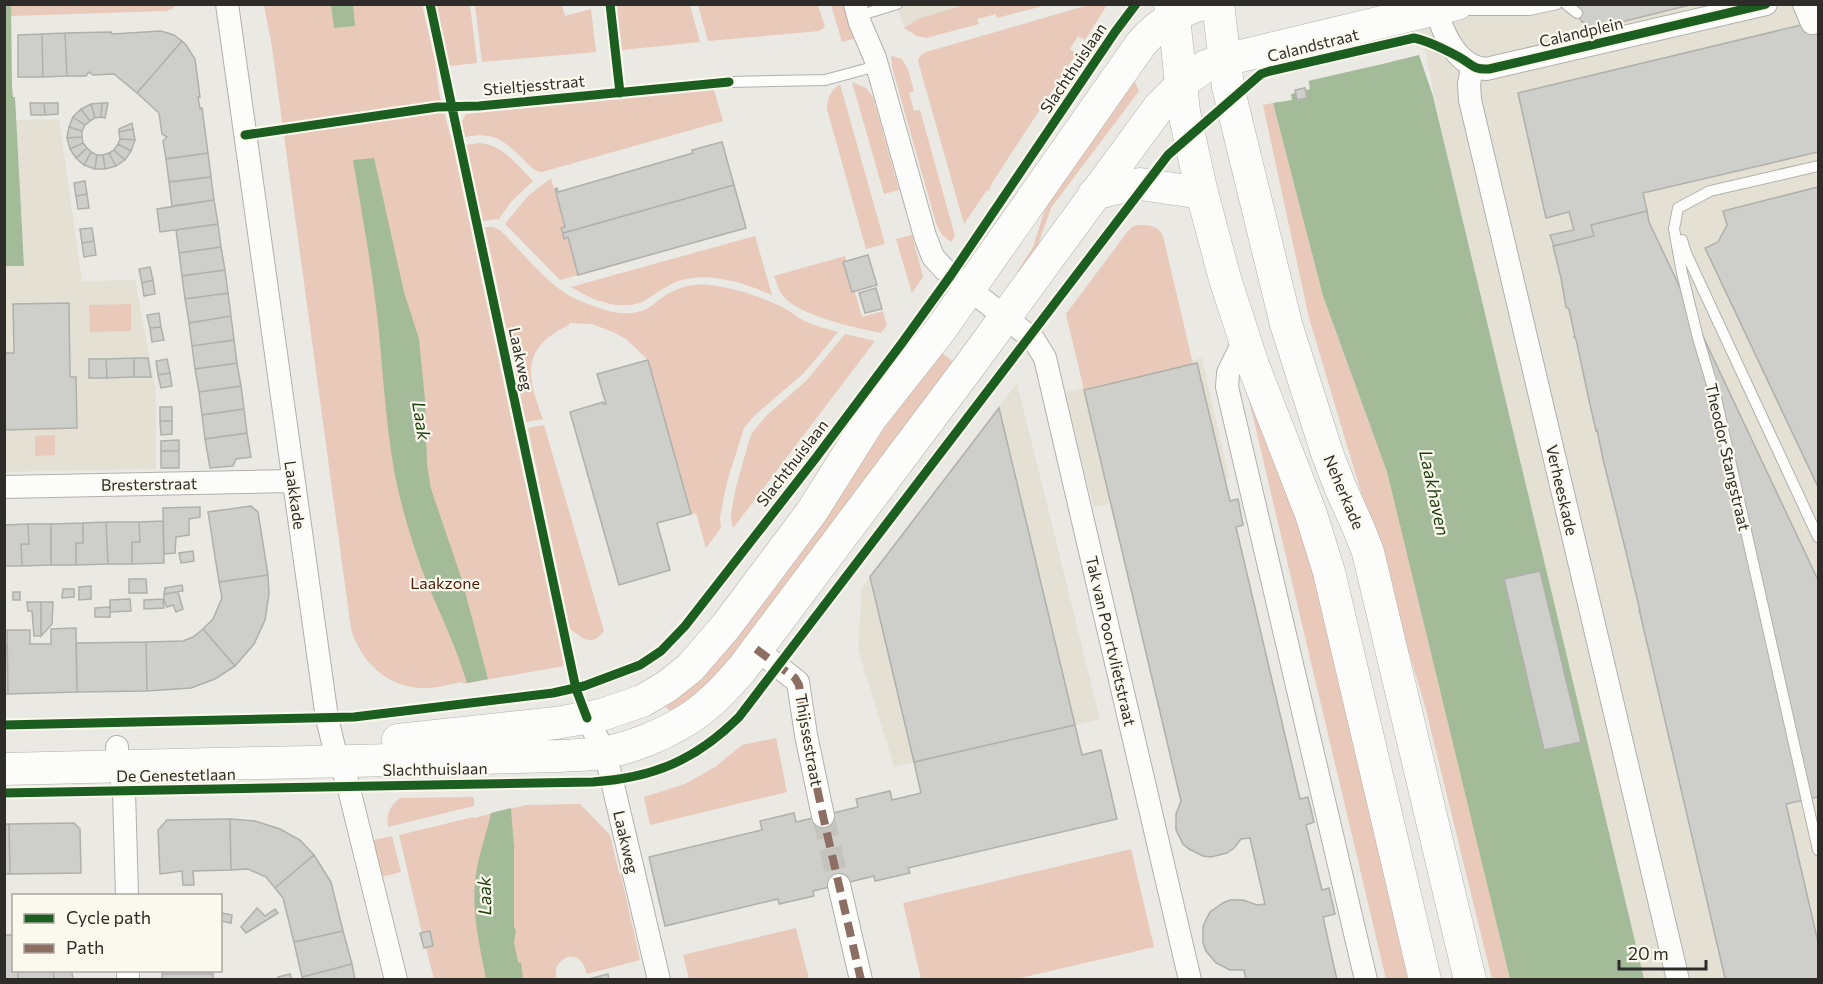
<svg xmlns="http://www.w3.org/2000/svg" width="1823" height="984" font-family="Commissioner,sans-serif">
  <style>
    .built { fill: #e4e1d4 }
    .green { fill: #e8c9ba }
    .water { fill: #a4bb9a }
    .pier { fill: #eae9e4 }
    .building { fill: #cececa; stroke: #b0b0ab; stroke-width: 1.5 }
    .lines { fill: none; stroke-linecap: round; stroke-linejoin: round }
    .street-tunnel { stroke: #c4c3be; stroke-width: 22; stroke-dasharray: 22 11; stroke-linecap: butt }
    .lane-casing { stroke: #b2b0ac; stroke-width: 12 }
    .street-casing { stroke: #b2b0ac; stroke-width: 24 }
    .secondary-casing { stroke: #b2b0ac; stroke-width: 33 }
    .lane { stroke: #fcfcfb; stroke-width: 10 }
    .street { stroke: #fcfcfb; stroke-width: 22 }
    .secondary { stroke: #fcfcfb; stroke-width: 32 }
    .quiet { stroke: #8d6e63; stroke-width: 8; stroke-dasharray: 15 8; stroke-linecap: butt }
    .cycleway-casing { stroke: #fbf8ed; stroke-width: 13 }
    .cycleway { stroke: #1b5e20; stroke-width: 9 }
    .labels { text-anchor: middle; stroke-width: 4.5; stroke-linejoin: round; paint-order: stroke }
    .street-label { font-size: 16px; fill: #2d2c28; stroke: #fbf8ed }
    .park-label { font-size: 16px; fill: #4e1b03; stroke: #fbf8ed }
    .water-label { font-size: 18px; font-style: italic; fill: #1d3e0e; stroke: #fbf8ed }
  </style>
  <rect width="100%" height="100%" fill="#eae9e4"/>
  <path class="built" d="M897 5H967L918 19 904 28Z
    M1415 5H1818V979H1622Z
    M59 119 82 281 135 280 156 390V469L5 472 4 266 24 265 16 120Z
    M1202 358 1229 478 1094 507 1062 393Z
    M1017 383 1100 719 894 767 858 649 862 587Z"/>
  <path class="green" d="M967 4H1047V5L997 18 996 14 977 19 979 24 926 38 917 36 904 28 918 19Z
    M1092 4 1107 5 1085 40 1078 36 1070 49 1076 54 992 183 989 191 987 190 964 224 918 61 920 56 926 52Z
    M11 5H176L172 9 166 11 11 16Z
    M264 5H422L435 61 439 93 453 146 564 666 463 684V682C451 684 438 688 426 688 389 689 361 663 351 629L272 47Z
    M436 5H470L477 63 450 66Z
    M475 5H562L565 16 591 9 596 52 482 62Z
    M617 5H690L700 42 622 50Z
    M698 5H818L825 27 819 31 708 41Z
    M831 5H847L856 38 842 42Z
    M891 56 902 59 908 69 914 91 909 93 914 111 920 110 955 236 951 242 942 235 936 223 892 67Z
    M1133 77 1139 91 1051 208 1037 248 1019 274 1017 272 1033 247 1045 209 1049 199Z
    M852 82 866 88 873 97 899 190 884 194Z
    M840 84 885 244 866 249 827 109C827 98 831 90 840 84Z
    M714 90 723 121 542 172C533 171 529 165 523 159 504 140 493 131 465 137L462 121 466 114Z
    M1273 103 1323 296 1387 472 1510 979H1492L1425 706 1309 318 1263 105Z
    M479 143C502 144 517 165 533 181L511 202 498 220 497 219 483 221 466 145Z
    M551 178 565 227 561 228 564 238 568 237 578 275 560 280 505 224 528 196Z
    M1137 225C1149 225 1158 225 1163 236L1193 364 1084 390 1066 314 1128 231 1132 227Z
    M485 227H493L500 230C520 250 539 274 562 291 573 299 586 303 599 308 613 313 629 316 644 310 651 307 656 302 663 297 677 287 693 283 710 285 734 288 759 296 780 306 787 309 793 314 799 318 811 325 825 328 838 332L804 373 755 415 744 428 727 482 720 517 721 528 706 548 696 513 691 514 648 360 626 339 613 332 592 324 569 323V325C521 348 526 375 543 419L526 422Z
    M912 235 923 277 912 293 896 239Z
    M755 236 772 295C746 284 715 273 686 279 672 282 661 290 649 298 625 314 593 301 571 287Z
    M845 256 862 317 883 311 887 325 881 333C857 328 800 316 784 297 779 292 777 283 774 276Z
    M131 304V331L90 332 89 305Z
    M845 334 875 341 734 527 732 526 731 513 736 487 749 441 752 433 767 415 806 381Z
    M941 352 954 363 725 664 705 689 674 711 669 710 665 706 845 478Z
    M1250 393 1300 527 1318 589 1411 979H1386L1248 396Z
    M544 425 604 631C592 647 583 639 570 629L528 428Z
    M55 435V455L35 456V436Z
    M776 738 787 792 650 825 644 797 685 784 715 767 742 745Z
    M474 797V806L388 827C386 814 390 806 400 798Z
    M580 804 610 835 619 873 621 875 640 960 587 974C584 963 580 955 567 957 557 963 554 968 557 979H434L426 948 433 946 430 932 422 933 399 835 474 817V818L526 805Z
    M392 836 401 872 382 877 373 840Z
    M1131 849 1154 947 1016 979H921L903 903Z
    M796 928 809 979H689L683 955Z"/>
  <path class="water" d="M4 5H11L12 87 13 97H15L24 266H5Z
    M331 5H353L355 26 334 28Z
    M1376 5 1390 62 1419 55 1433 96 1644 979H1510L1387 472 1323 296 1273 103 1292 100 1291 94 1295 93 1297 101 1307 98 1306 90 1310 89 1308 77Z
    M374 158 404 292 419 339 425 400 427 465 431 489 462 580 488 679 467 683C457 649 442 618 428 585 416 556 407 525 399 494 386 438 384 380 378 323 372 268 362 214 353 160Z
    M511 808 514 847V927L516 930 514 942 518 962 521 963 523 979H486C480 947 472 915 475 882 477 859 486 836 491 813Z"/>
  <path class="pier" d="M1290 5H1377L1391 62 1308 81Z"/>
  <path class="building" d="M1577 4H1694L1597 28 1589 26 1581 21 1577 13Z
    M1818 21V152L1643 193 1647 211 1591 225 1594 236 1554 246 1550 235 1574 230 1569 212 1546 218 1518 93Z
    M161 31 174 35 182 41 137 93 114 74 93 75 89 72 86 76H67L65 33 111 32 112 34Z
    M65 33 67 76 43 77 42 34Z
    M42 34 43 77H18V35Z
    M182 41 186 45 195 59 200 97H198L200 109 202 108 208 153 166 159 163 141 167 137 162 134 159 113 137 93Z
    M1305 88 1307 98 1297 100 1295 90Z
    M30 103H44L45 115H31Z
    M44 103H58V114L45 115Z
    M102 103H108L105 118 101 117Z
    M102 103 101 117 95 118 91 104Z
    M91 104 95 118 90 121 81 109Z
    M81 109 90 121 85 125 73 117Z
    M73 117 85 125 82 131 69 127Z
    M132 123 133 129 119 132V129Z
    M69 127 82 131V137L67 138Z
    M133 129 135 140 120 139 119 132Z
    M82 137 83 143 70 149 67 138Z
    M120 139 135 140 131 151 118 144Z
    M722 142 734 185 563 233 561 228 565 227 555 189 557 188 558 192 693 153 692 150Z
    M83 143 87 148 76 158 70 149Z
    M118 144 131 151 125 160 114 150Z
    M87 148 91 152 84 165 76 158Z
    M114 150 125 160 116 166 109 153Z
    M91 152 97 155 95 169 84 165Z
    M109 153 116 166 105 169 103 155Z
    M208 153 211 177 169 182 166 159Z
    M97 155H103L105 169H95Z
    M211 177 214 200 172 206 169 182Z
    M85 181 87 194 76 196 74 183Z
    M734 185 746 228 578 275 568 237 564 239 563 233Z
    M1818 187V487L1705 248 1718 242 1727 225 1723 211Z
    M87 194 89 208 78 209 76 196Z
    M214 200 218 224 160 232 157 209Z
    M1647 211 1649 222 1818 580V797L1786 804 1818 942V980H1727L1725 978 1640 613 1639 611H1640L1626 552 1603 459 1597 430 1596 431 1589 400 1576 339 1574 337H1575L1569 309 1566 307 1561 278 1553 246 1594 236 1591 225Z
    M218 224 221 247 179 253 176 230Z
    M92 228 94 241 82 243 80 229Z
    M94 241 96 255 84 257 82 243Z
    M221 247 225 270 182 276 179 253Z
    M868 255 877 285 852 292 843 262Z
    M150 267 153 280 142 283 139 269Z
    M225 270 228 293 185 299 182 276Z
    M153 280 155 294 144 296 142 283Z
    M876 288 882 309 865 313 859 293Z
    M228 293 231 316 189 323 185 299Z
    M69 303 70 377H76V378L77 428 4 430V353H14L13 304Z
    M159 313 161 327 150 328 147 315Z
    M231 316 234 340 192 346 189 323Z
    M161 327 164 340 152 342 150 328Z
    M234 340 237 363 195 369 192 346Z
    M134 358H148L151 377H134Z
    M134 358V377L107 378 106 359Z
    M89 359H106L107 378H89Z
    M167 359 170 373 158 375 156 361Z
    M648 360 691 514 657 523 670 570 619 585 570 412 603 402V404H606L597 374Z
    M237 363 241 386 199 392 195 369Z
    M1197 363 1230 501 1238 499 1243 525 1236 527 1300 799 1308 797 1314 822 1306 825 1322 890 1329 888 1335 914 1323 917 1337 980H1246L1244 970H1230L1216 963 1206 951 1203 943V926L1210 912 1223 903 1230 900H1243L1257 905 1265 904 1250 838 1241 839 1234 848 1227 853 1211 857 1203 856 1189 849 1183 844 1176 830V814L1181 801 1084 390Z
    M170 373 172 386 161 388 158 375Z
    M241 386 244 409 202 415 199 392Z
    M160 407H172V421H160Z
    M999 408 1075 725 914 762 870 577Z
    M244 409 247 433 205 439 202 415Z
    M160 421H172V434L161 435Z
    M247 433 251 457 236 459 233 466 210 468 205 439Z
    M179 440V451H161V441Z
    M161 451H179V468H161Z
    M251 506 258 512 268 575 219 582 208 512Z
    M200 507V517L189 519V535L176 537 175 553 164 554 163 508Z
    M163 521 164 563 132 564V542H140L139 522Z
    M106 522H139L140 542H132V564H108Z
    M106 522 108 564 76 565V543H83V523Z
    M83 523V543H76V565H51V524Z
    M28 524H51V565L22 566 21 544H29Z
    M28 524 29 544H21L22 566H4V525Z
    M193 551 194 561 181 563 179 553Z
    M1540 571 1581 742 1544 750 1504 579Z
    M268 575 269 594 265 620 254 644 235 666 203 629 213 619 222 598 219 582Z
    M129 579H146L147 593H129Z
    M182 585 183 591 164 594 165 588Z
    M91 586V599L79 600V587Z
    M63 589H74V597L62 598Z
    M13 592H20V600H13Z
    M178 592 183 609 176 612 173 605 167 607 164 601V594Z
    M130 599 131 611 110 612V600Z
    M163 599 164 608 144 609V600Z
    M27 602H41V636H34L32 611H28Z
    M41 602H53L52 624 41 636Z
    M110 607V617H95V608Z
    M76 628 77 692 8 694 7 630H30V644H51V629Z
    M203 629 235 666 215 679 191 688 147 691 146 642 183 641 193 637Z
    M146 642 147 691 77 692 76 643Z
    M4 645H7L8 694H4Z
    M1075 725 1082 755 1101 750 1117 819 908 868 910 873 875 881 874 876 813 891 814 896 779 904 778 899 665 926 649 857 762 830 760 821 794 813 796 822 858 807 856 799 890 791 892 800 921 793 914 762Z
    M230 819 231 870 193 871 194 885H183L182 871 160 874 158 830 167 820Z
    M230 819 255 821 280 829 300 840 314 855 275 888 266 877 248 869 231 870Z
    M74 823 80 829 81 873 10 874 9 824Z
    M4 824H9L10 874H4Z
    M314 855 331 882 343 931 294 942 283 898 275 888Z
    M257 908 265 916 275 909 278 913 246 933 241 927Z
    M222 913 232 915 231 923 221 921Z
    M343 931 352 964 302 977 294 942Z
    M430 931 433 946 424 948 420 933Z
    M4 935H14V970H18V980H4Z
    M352 964 355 980H303L302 977Z
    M18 970H53L54 979 18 980Z
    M53 970H74L72 972 73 979H54Z
    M162 970H212L213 974H162Z
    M162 974H213V980H162Z
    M290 974 292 980H278V977Z
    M608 974 609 980H585Z"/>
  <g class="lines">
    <path class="street-tunnel" d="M823 816 839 885"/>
    <defs>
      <path id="lane" d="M1566 4 1577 13
        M1457 10H1529L1557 4
        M858 16 897 4
        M729 82 825 80 877 66
        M1818 166 1710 191 1678 208 1674 229 1682 273 1698 338 1716 398 1818 850
        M1682 240 1686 253 1818 537"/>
      <path id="street" d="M227 4 327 718 334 747 347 781 396 980
        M855 4 860 23 875 58 925 236 933 257 944 269 1034 340 1045 358 1190 980
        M1804 4 1812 23
        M1436 10C1444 35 1457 67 1486 69L1766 4
        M1472 67 1469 84 1470 100 1678 980
        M1244 340 1228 373 1227 387 1366 980
        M4 487 293 481
        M756 649 798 682 806 735 823 816
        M587 718 605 753 612 781 659 980
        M117 747 118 766 124 791 127 896
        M839 885 861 980
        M128 970V980"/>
      <path id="secondary" d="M1170 4 1175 27 1184 112 1202 193 1225 279 1253 365 1311 514 1329 572 1425 980
        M1218 4 1228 87 1286 324 1327 453 1341 489 1359 529 1368 552 1470 980
        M1094 194 1125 186 1140 184 1202 193
        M398 740 556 723 601 715 642 701 666 687 690 668 727 625 811 513 871 418 941 329 1141 44C1158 24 1177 12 1201 4
        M4 769 560 756C576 755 591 755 607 752 620 750 634 745 647 740 691 722 711 705 742 669L968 368 1159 107 1187 79 1206 66 1224 60 1457 4"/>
    </defs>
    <use href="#lane" class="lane-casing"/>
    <use href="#street" class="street-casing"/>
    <use href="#secondary" class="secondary-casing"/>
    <use href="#lane" class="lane"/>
    <use href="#street" class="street"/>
    <use href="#secondary" class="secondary"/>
    <path class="quiet" d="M756 649 795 678 799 685 806 735 823 816 861 980"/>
    <defs>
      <path id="cycleway" d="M430 4 576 689 587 718
        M610 4 620 93
        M245 135 437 107 479 106 729 82
        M4 725 354 717 553 693 584 686 640 665 661 651 685 626 815 459 902 343 951 275 1115 32 1136 4
        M4 793 593 782C653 778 696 760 739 717L1168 155 1261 74 1270 71 1414 38C1429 41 1446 50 1459 57 1472 64 1472 70 1489 69L1766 4"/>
    </defs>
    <use href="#cycleway" class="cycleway-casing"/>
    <use href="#cycleway" class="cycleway"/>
  </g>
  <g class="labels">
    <g class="street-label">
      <text transform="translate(1581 32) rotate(-13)" y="6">Calandplein</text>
      <text transform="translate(1313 45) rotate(-14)" y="6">Calandstraat</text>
      <text transform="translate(1073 68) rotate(-56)" y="6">Slachthuislaan</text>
      <text transform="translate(534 85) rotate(-5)" y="6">Stieltjesstraat</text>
      <text transform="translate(521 359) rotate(78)" y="6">Laakweg</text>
      <text transform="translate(1728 457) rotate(77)" y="6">Theodor Stangstraat</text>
      <text transform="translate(792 463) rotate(-52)" y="6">Slachthuislaan</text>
      <text transform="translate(149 484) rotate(-1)" y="6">Bresterstraat</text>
      <text transform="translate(1562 490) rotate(77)" y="6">Verheeskade</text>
      <text transform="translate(1344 492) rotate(67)" y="6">Neherkade</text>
      <text transform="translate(295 495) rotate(82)" y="6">Laakkade</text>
      <text transform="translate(1111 641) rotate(77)" y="6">Tak van Poortvlietstraat</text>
      <text transform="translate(809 740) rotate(80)" y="6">Thijssestraat</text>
      <text transform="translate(435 769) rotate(-1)" y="6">Slachthuislaan</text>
      <text transform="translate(176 775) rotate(-1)" y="6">De Genestetlaan</text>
      <text transform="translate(626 842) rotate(77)" y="6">Laakweg</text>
    </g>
    <g class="park-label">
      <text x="445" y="589">Laakzone</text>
    </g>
    <g class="water-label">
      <text transform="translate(421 421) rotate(81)" y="6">Laak</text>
      <text transform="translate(1434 493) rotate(78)" y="6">Laakhaven</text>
      <text transform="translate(485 896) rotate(-91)" y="6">Laak</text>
    </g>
  </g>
  <rect width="1823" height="984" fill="none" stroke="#2d2c28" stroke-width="12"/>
  <rect x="12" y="894" width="210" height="78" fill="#fbf8ed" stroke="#a9a69e" stroke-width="1.5"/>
  <rect x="24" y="914" width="30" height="9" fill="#1b5e20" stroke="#a9a69e" stroke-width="1.5"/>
  <text x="66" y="924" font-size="18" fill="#2d2c28">Cycle path</text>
  <rect x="24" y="944" width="30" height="9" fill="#8d6e63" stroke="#a9a69e" stroke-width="1.5"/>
  <text x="66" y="954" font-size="18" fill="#2d2c28">Path</text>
  <path d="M1619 960v9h87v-9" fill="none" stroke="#2d2c28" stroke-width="3"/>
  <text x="1628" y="960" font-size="18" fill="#2d2c28" stroke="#fbf8ed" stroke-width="4.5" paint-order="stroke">20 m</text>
</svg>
